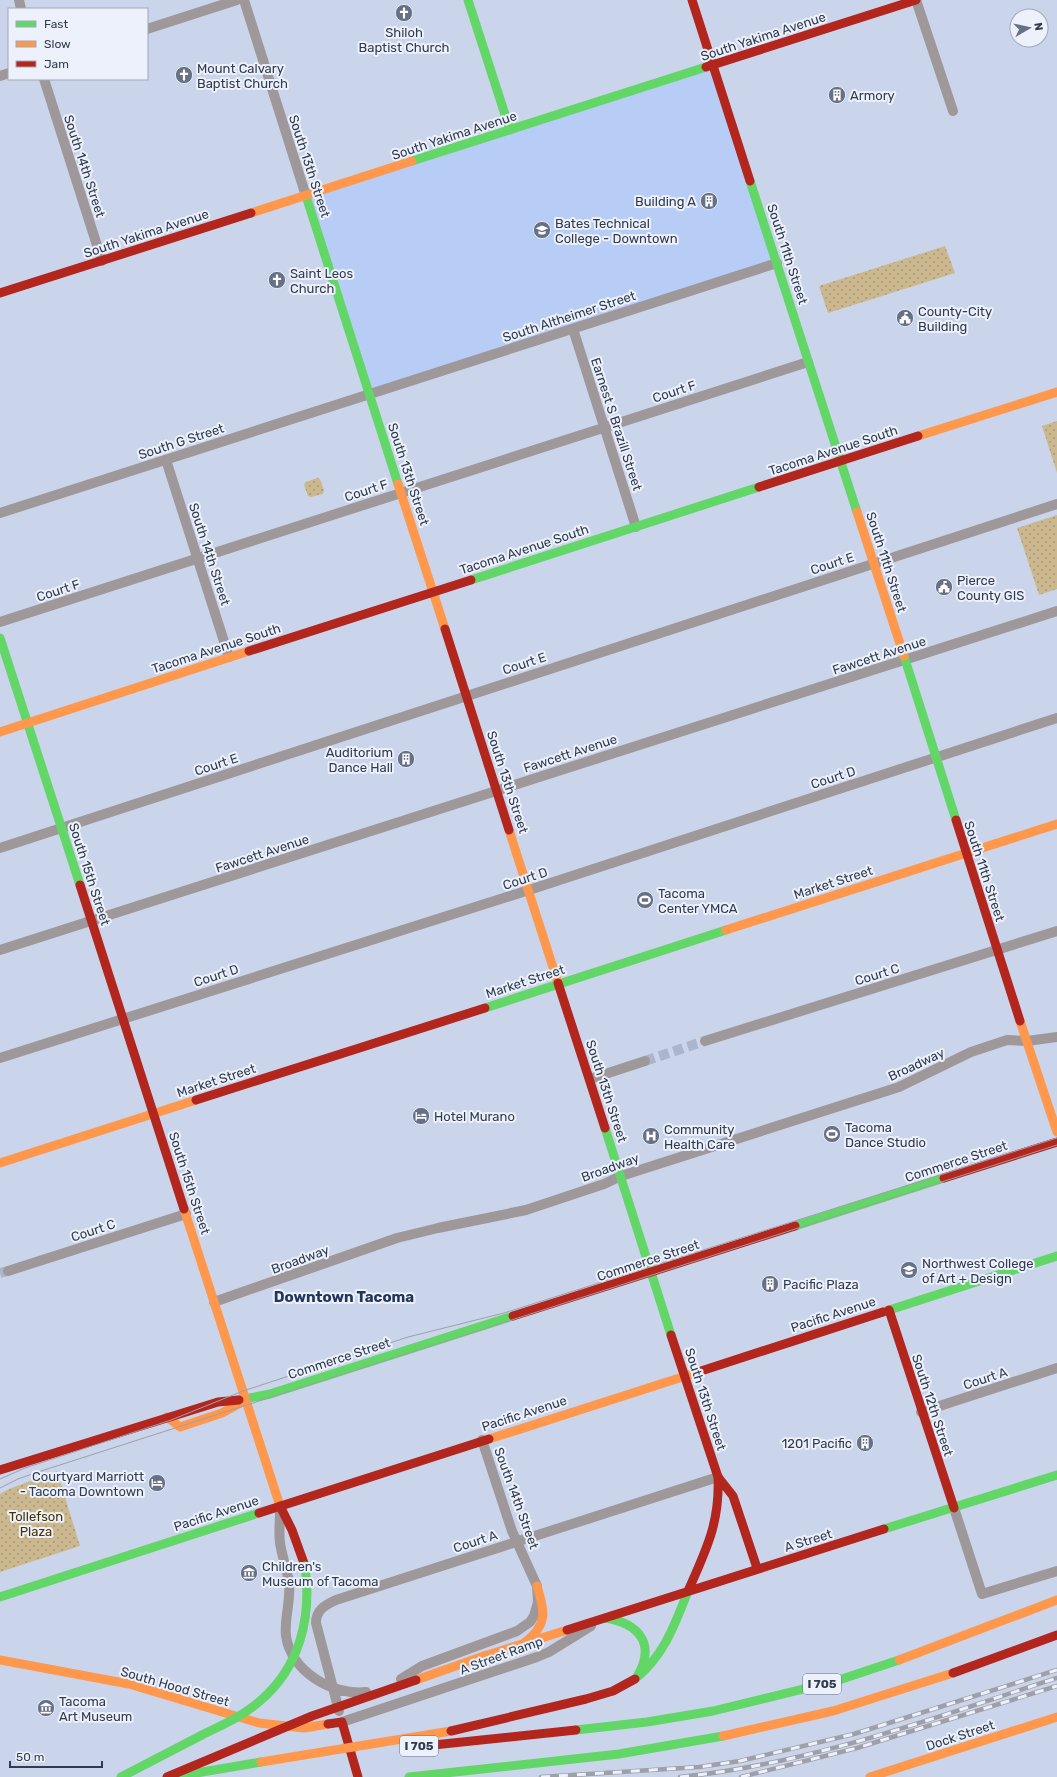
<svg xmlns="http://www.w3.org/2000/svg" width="1057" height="1777" font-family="Rubik,sans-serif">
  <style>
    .built { fill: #b8cdf5 }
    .green { fill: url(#green-dots) }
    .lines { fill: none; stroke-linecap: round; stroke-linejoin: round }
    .street-tunnel { stroke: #abb6cc; stroke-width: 10; stroke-dasharray: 10 5; stroke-linecap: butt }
    .street { stroke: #9f989b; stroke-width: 10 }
    .fast { stroke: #63d668; stroke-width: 9 }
    .slow { stroke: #ff974d; stroke-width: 9 }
    .jam { stroke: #b3261e; stroke-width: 9 }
    .tram { stroke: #9e9fa7; stroke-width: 1 }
    .rail-casing { stroke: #9e9fa7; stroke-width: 4.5 }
    .rail { stroke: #ecf1fc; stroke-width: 3; stroke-dasharray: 9; stroke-linecap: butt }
    .fast-bridge { stroke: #63d668; stroke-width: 9 }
    .slow-bridge { stroke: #ff974d; stroke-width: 9 }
    .jam-bridge { stroke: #b3261e; stroke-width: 9 }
    .labels { text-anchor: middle; stroke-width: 4; stroke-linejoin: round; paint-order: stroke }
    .shield { fill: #ecf1fc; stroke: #687283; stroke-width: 1 }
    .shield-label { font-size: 12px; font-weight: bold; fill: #303b4f }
    .poi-label { font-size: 13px; fill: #303b4f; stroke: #ecf1fc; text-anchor: start }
    .street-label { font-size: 13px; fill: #303b4f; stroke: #ecf1fc }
    .park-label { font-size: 13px; fill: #463100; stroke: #ecf1fc }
    .quarter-label { font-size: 15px; font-weight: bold; fill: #21355d; stroke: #ecf1fc }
  </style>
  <defs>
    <pattern id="green-dots" width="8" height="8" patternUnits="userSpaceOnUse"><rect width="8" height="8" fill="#ccb88e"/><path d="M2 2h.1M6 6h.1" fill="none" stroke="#a69776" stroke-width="1.8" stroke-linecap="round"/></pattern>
  </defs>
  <rect width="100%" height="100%" fill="#cad5eb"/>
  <path class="built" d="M713 65 777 263 370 394 306 196Z"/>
  <path class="green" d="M945 246 955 273 828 313 819 286Z
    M1057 421V473L1042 426Z
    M317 478 320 479 324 490 323 494 311 497 308 496 304 485 306 482Z
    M1057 515V589L1039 595 1017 528Z
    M57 1471 80 1546 0 1572V1494L9 1489Z"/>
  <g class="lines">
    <path class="street-tunnel" d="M645 1061 705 1041
      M0 1273 8 1271"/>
    <path class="street" d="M19 0 21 9
      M244 0 306 196
      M916 0 953 111
      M147 29 237 0
      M0 76 9 73
      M44 79 102 261
      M573 329 636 527
      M166 460 229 657
      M0 513 777 263
      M0 622 808 362
      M0 848 1057 504
      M0 950 1057 611
      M705 1041 1057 931
      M0 1058 529 890 1057 718
      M590 1079 645 1061
      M8 1271 186 1214
      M214 1302 397 1238 438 1228 526 1210 604 1184 621 1176 899 1087 971 1052 1007 1040 1027 1041 1057 1037
      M921 1412 1057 1368
      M954 1508 982 1594 1057 1571
      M280 1512C280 1524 278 1537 281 1548 283 1560 288 1572 289 1584 291 1601 284 1618 286 1636 291 1671 332 1696 366 1692
      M401 1679 422 1666 517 1631 530 1622 534 1616 538 1602 537 1586 512 1531 482 1440
      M339 1711 316 1623C316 1610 325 1605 336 1600L718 1477
      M342 1722 537 1657 549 1652 591 1626"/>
    <path class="fast" d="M468 0 510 130
      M412 161 706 67
      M750 181 857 512
      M306 196 398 484
      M471 580 759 487
      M0 638 80 885
      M904 656 956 820
      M485 1008 726 930
      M605 1128 671 1335
      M795 1226 944 1178
      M883 1312 1057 1256
      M239 1400 270 1394 513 1316
      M884 1529 1057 1475
      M0 1597 259 1513
      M605 1618C638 1623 656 1643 638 1675
      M635 1679C664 1656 675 1624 688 1591
      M576 1730 647 1722 713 1711 836 1681 899 1660
      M179 1776 261 1762
      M121 1777 202 1735
      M409 1777 619 1754 723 1736"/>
    <path class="slow" d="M251 213 412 161
      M918 436 1057 392
      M398 484 445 629
      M857 512 904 656
      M0 732 249 651
      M509 830 558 983
      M726 930 1057 824
      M1020 1021 1057 1132
      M0 1163 196 1100
      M184 1209 280 1506
      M167 1417 180 1427 222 1413 240 1403
      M489 1439 698 1372
      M525 1642C548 1625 545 1611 537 1586
      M484 1656 567 1630
      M0 1660 129 1684 259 1723 304 1728 328 1724
      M899 1660 1057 1600
      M723 1736 833 1711 953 1673
      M870 1777 1057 1717"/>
    <path class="jam" d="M692 0 750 181
      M706 67 916 0
      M0 293 251 213
      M759 487 918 436
      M445 629 509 830
      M249 651 471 580
      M956 820 1020 1021
      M80 885 184 1209
      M558 983 605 1128
      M196 1100 485 1008
      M944 1178 1057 1142
      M889 1310 954 1508
      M513 1316 795 1226
      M671 1335 718 1477 733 1496 757 1568
      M698 1372 883 1312
      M0 1470 218 1402 239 1400
      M280 1506 292 1530 305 1566
      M259 1513 489 1439
      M688 1591C706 1550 720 1523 718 1477
      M567 1630 884 1529
      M953 1673 1057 1635
      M328 1724 342 1722 358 1777"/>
    <path class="tram" d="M0 1479 25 1468 171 1420 243 1391 408 1337 504 1313 1057 1138
      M0 1488 18 1479 38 1472 1057 1145"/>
    <defs>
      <path id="rail" d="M541 1777 699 1767 740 1761 854 1734 1057 1670
        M680 1777C810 1764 933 1718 1057 1678
        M741 1777 857 1748 1057 1686"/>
    </defs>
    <use href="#rail" class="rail-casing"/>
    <use href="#rail" class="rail"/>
    <path class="fast-bridge" d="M202 1735C222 1725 243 1716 260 1701 300 1667 312 1617 305 1566"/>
    <path class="slow-bridge" d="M416 1680 484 1656
      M261 1762 451 1731"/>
    <path class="jam-bridge" d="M451 1731 586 1699 613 1691 635 1679
      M424 1746 576 1730
      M167 1777 312 1716 416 1680"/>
  </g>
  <defs>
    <symbol id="church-disc" viewBox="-11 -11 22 22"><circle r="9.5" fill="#667186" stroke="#ecf1fc"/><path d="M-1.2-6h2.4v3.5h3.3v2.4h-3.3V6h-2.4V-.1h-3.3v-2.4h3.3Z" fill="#fff"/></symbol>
    <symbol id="building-disc" viewBox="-11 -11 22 22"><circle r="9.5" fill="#667186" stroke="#ecf1fc"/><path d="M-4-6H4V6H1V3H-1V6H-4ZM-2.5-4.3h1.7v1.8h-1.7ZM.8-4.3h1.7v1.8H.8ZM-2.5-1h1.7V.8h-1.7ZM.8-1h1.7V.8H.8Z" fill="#fff"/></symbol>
    <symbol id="university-disc" viewBox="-11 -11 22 22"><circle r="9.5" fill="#667186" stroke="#ecf1fc"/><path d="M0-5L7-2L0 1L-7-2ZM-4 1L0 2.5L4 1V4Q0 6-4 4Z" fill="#fff"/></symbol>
    <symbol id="civic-disc" viewBox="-11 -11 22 22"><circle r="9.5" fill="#667186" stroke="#ecf1fc"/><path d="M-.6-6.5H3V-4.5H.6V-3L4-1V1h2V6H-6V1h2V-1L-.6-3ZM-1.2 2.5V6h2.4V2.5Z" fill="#fff"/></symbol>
    <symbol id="stadium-disc" viewBox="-11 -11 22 22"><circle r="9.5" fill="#667186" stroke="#ecf1fc"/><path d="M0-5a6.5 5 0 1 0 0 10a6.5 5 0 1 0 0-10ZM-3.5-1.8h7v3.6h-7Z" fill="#fff"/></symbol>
    <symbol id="hotel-disc" viewBox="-11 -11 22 22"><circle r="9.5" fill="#667186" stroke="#ecf1fc"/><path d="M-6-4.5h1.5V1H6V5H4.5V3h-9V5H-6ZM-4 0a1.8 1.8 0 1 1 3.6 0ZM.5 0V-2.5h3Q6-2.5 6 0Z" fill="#fff"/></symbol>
    <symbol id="hospital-disc" viewBox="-11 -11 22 22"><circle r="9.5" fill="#667186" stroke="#ecf1fc"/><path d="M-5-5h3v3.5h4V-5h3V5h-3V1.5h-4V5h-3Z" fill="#fff"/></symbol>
    <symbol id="museum-disc" viewBox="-11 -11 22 22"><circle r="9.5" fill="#667186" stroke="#ecf1fc"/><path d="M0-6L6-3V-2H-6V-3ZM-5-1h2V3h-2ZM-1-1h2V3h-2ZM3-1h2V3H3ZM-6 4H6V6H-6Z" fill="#fff"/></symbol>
  </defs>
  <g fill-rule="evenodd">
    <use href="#church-disc" x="394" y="3" width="20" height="20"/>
    <use href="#church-disc" x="174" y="65" width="20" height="20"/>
    <use href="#building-disc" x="827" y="85" width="20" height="20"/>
    <use href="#building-disc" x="699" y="191" width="20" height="20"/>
    <use href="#university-disc" x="532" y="220" width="20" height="20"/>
    <use href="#church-disc" x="267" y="270" width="20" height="20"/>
    <use href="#civic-disc" x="895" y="308" width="20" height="20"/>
    <use href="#civic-disc" x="934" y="577" width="20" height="20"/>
    <use href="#building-disc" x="396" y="749" width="20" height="20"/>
    <use href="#stadium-disc" x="635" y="890" width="20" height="20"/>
    <use href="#hotel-disc" x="411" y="1106" width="20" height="20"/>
    <use href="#stadium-disc" x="822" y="1124" width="20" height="20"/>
    <use href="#hospital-disc" x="641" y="1126" width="20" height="20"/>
    <use href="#university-disc" x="899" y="1260" width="20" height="20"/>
    <use href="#building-disc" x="760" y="1274" width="20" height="20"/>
    <use href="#building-disc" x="855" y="1433" width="20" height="20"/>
    <use href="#hotel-disc" x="147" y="1473" width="20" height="20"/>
    <use href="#museum-disc" x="239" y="1563" width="20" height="20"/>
    <use href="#museum-disc" x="36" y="1698" width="20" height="20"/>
  </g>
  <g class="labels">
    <g class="shield">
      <rect x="803" y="1674" width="38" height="20" rx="3"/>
      <rect x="400" y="1736" width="38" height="20" rx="3"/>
    </g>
    <g class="shield-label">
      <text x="822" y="1688">I 705</text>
      <text x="419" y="1750">I 705</text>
    </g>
    <g class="poi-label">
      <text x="404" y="37" text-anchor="middle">Shiloh<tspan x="404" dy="15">Baptist Church</tspan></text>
      <text x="197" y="73">Mount Calvary<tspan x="197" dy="15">Baptist Church</tspan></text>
      <text x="850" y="100">Armory</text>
      <text x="696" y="206" text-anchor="end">Building A</text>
      <text x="555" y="228">Bates Technical<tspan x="555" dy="15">College - Downtown</tspan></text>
      <text x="290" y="278">Saint Leos<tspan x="290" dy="15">Church</tspan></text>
      <text x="918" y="316">County-City<tspan x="918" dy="15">Building</tspan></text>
      <text x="957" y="585">Pierce<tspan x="957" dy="15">County GIS</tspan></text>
      <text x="393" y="757" text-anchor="end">Auditorium<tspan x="393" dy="15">Dance Hall</tspan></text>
      <text x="658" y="898">Tacoma<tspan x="658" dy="15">Center YMCA</tspan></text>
      <text x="434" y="1121">Hotel Murano</text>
      <text x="845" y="1132">Tacoma<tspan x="845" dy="15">Dance Studio</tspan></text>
      <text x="664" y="1134">Community<tspan x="664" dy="15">Health Care</tspan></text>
      <text x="922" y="1268">Northwest College<tspan x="922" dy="15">of Art + Design</tspan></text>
      <text x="783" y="1289">Pacific Plaza</text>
      <text x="852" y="1448" text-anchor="end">1201 Pacific</text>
      <text x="144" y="1481" text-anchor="end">Courtyard Marriott<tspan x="144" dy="15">- Tacoma Downtown</tspan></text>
      <text x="262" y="1571">Children's<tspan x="262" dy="15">Museum of Tacoma</tspan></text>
      <text x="59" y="1706">Tacoma<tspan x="59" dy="15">Art Museum</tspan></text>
    </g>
    <g class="street-label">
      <text transform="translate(763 36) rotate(-18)" y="5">South Yakima Avenue</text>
      <text transform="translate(454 135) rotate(-18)" y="5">South Yakima Avenue</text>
      <text transform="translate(85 166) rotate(72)" y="5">South 14th Street</text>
      <text transform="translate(310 166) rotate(72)" y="5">South 13th Street</text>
      <text transform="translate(146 233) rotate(-18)" y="5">South Yakima Avenue</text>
      <text transform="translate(788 254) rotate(72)" y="5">South 11th Street</text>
      <text transform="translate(569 316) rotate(-18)" y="5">South Altheimer Street</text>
      <text transform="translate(674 391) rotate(-18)" y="5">Court F</text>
      <text transform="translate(617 424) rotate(72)" y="5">Earnest S Brazill Street</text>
      <text transform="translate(181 441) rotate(-18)" y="5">South G Street</text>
      <text transform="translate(833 450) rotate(-18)" y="5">Tacoma Avenue South</text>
      <text transform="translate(409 474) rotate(72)" y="5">South 13th Street</text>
      <text transform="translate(366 490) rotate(-18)" y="5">Court F</text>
      <text transform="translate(524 549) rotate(-18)" y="5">Tacoma Avenue South</text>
      <text transform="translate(210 554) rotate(72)" y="5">South 14th Street</text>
      <text transform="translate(887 562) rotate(72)" y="5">South 11th Street</text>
      <text transform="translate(832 563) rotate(-18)" y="5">Court E</text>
      <text transform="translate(58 590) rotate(-18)" y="5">Court F</text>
      <text transform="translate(216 648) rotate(-18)" y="5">Tacoma Avenue South</text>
      <text transform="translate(879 655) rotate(-18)" y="5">Fawcett Avenue</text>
      <text transform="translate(524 663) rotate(-18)" y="5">Court E</text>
      <text transform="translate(570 753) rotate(-18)" y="5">Fawcett Avenue</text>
      <text transform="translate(216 764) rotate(-18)" y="5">Court E</text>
      <text transform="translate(833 777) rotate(-18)" y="5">Court D</text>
      <text transform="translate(508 782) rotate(72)" y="5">South 13th Street</text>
      <text transform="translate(262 853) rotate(-18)" y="5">Fawcett Avenue</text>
      <text transform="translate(985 871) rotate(72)" y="5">South 11th Street</text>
      <text transform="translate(90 874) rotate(72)" y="5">South 15th Street</text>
      <text transform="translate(525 878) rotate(-18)" y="5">Court D</text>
      <text transform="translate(833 882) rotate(-18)" y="5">Market Street</text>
      <text transform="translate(877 974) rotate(-17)" y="5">Court C</text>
      <text transform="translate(216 975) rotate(-18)" y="5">Court D</text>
      <text transform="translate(525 981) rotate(-18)" y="5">Market Street</text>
      <text transform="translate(916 1064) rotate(-25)" y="5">Broadway</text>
      <text transform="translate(216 1080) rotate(-18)" y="5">Market Street</text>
      <text transform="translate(607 1091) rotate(72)" y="5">South 13th Street</text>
      <text transform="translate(956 1161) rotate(-18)" y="5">Commerce Street</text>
      <text transform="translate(610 1167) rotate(-20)" y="5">Broadway</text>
      <text transform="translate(190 1183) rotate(72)" y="5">South 15th Street</text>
      <text transform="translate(93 1230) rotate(-18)" y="5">Court C</text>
      <text transform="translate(300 1259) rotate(-20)" y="5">Broadway</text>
      <text transform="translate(648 1260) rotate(-18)" y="5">Commerce Street</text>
      <text transform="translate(833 1314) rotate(-18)" y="5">Pacific Avenue</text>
      <text transform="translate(339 1358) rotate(-18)" y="5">Commerce Street</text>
      <text transform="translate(985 1378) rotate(-18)" y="5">Court A</text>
      <text transform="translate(706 1399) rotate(72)" y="5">South 13th Street</text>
      <text transform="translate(933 1405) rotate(72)" y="5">South 12th Street</text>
      <text transform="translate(524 1413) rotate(-18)" y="5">Pacific Avenue</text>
      <text transform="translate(517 1498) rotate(70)" y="5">South 14th Street</text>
      <text transform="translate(216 1513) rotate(-18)" y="5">Pacific Avenue</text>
      <text transform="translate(808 1540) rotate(-17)" y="5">A Street</text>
      <text transform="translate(475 1541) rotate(-18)" y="5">Court A</text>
      <text transform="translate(501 1655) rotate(-20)" y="5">A Street Ramp</text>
      <text transform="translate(175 1686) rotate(16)" y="5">South Hood Street</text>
      <text transform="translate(960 1735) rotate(-18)" y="5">Dock Street</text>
    </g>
    <g class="park-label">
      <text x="36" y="1521">Tollefson<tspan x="36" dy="15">Plaza</tspan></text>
    </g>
    <g class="quarter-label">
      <text x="344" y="1302">Downtown Tacoma</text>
    </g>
  </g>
  <rect x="8" y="8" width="140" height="72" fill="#ecf1fc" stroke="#a1a8b7"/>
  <rect x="16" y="21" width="20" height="6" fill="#63d668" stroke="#a1a8b7"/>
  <text x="44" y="28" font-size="12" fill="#303b4f">Fast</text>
  <rect x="16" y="41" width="20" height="6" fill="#ff974d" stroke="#a1a8b7"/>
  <text x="44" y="48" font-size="12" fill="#303b4f">Slow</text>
  <rect x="16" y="61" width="20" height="6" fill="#b3261e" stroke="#a1a8b7"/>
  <text x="44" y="68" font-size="12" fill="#303b4f">Jam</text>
  <g transform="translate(1029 28) rotate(81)"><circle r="19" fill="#ecf1fc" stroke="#a1a8b7"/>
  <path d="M0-3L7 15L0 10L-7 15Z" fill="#667186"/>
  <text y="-6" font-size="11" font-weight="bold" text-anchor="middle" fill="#303b4f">N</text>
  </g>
  <path d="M10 1761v6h92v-6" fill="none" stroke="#303b4f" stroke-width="2"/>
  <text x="16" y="1761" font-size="12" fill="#303b4f" stroke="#ecf1fc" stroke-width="3" paint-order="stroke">50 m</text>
</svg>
